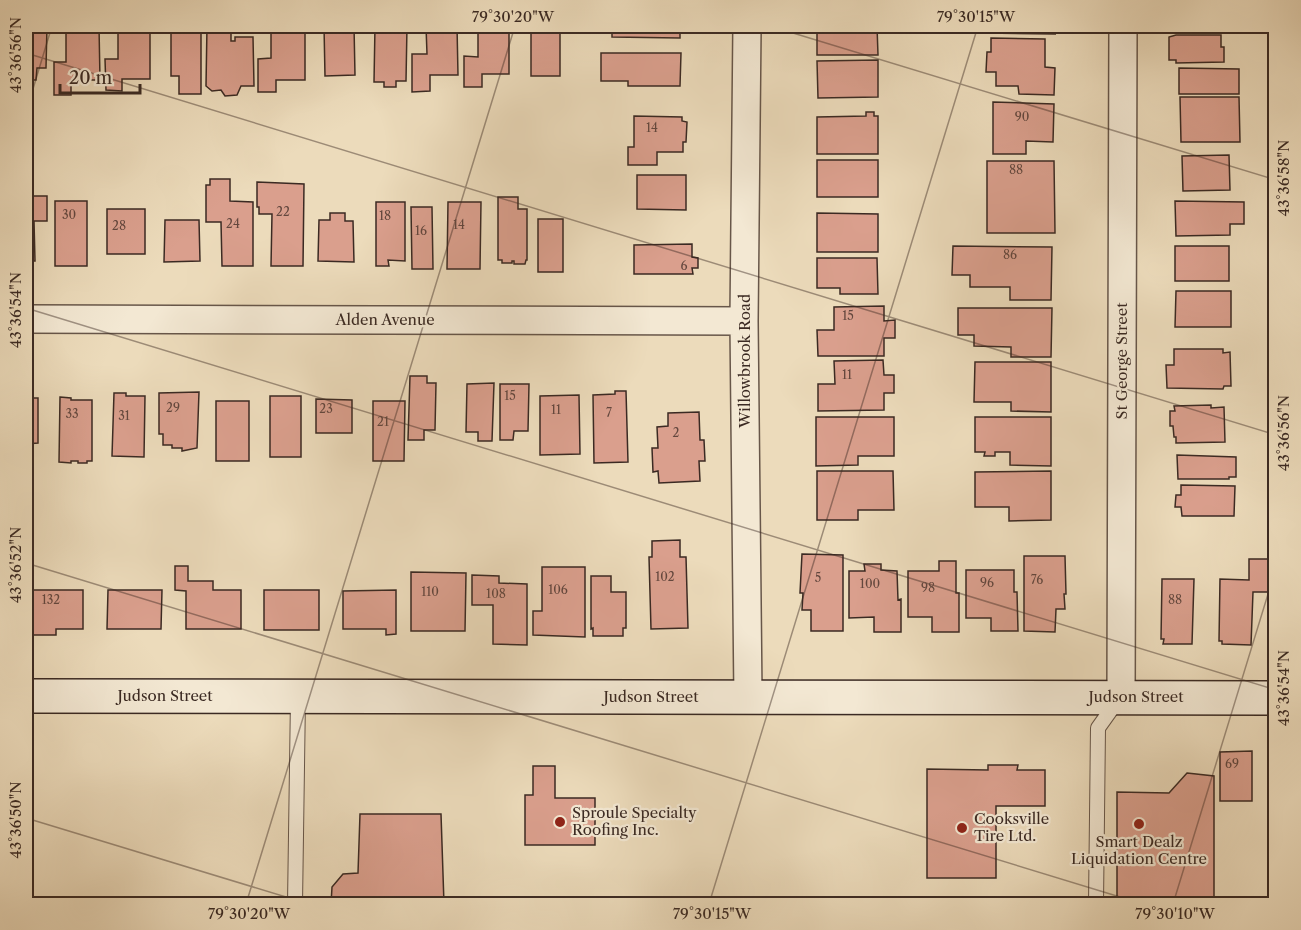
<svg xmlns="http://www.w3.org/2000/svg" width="1301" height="930" font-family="'Libre Caslon Text',serif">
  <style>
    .building { fill: #da9f8d; stroke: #3b2a23; stroke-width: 1.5 }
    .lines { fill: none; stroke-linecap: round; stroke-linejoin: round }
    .lane-casing { stroke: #675649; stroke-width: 16 }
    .street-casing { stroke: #675649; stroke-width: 30 }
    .secondary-casing { stroke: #3b2a23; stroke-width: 36 }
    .lane { stroke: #f3e8d3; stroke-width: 14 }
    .street { stroke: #f3e8d3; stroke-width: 27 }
    .secondary { stroke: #f3e8d3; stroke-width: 33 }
    .ticks { fill: none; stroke: #3b2a23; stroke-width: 1.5; stroke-opacity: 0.45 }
    .poi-dot { fill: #8f2418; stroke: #f3e8d3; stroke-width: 2 }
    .labels { text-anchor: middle; stroke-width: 4.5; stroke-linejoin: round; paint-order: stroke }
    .number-label { font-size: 12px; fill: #63473e }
    .street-label { font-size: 15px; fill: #3b2a23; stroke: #f3e8d3 }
    .poi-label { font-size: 15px; fill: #3b2a23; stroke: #f3e8d3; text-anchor: start }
    .neatline { fill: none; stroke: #3b2a23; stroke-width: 2 }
    .ticks-label { font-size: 15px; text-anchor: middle; fill: #3b2a23 }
  </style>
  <rect width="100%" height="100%" fill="#ecdbbb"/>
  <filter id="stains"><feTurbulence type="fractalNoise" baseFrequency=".00333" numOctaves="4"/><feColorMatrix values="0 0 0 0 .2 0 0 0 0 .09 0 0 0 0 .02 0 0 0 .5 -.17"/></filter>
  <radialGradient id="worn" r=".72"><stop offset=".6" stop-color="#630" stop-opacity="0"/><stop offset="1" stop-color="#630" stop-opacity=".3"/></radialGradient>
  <path class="building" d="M26 26H47L46 68H37L36 80H26Z
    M66 26H99L100 80H71V95H54V62H66Z
    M118 26H150V79H122V91L106 90 105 59H118Z
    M171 26H201V94H179V76H171Z
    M207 26H231V41H235V37H253L254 86H241L237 95 225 96 221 90 212 91 206 86Z
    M271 26H305V80H276V92H258V59L271 58Z
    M324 26H354L355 75 325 76Z
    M375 26H407L406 81H396V87H384V82H374Z
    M426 26H457L458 75H430V91L412 92V54H427Z
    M478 26H509V74H482V87H464V56L478 57Z
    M531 26H560V76H531Z
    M612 26H680V38L612 37Z
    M817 26H877L878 55H817Z
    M984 26H1052L1053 33 1056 34 984 33Z
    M1188 26H1245V30L1189 31Z
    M1176 35H1221V47H1224V62L1176 63V60H1169V37Z
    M991 38 1045 39V67L1055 68 1054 95 1019 94 1018 86H996V72H986L987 52H991Z
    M601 53H681L680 86H628V81H601Z
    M878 60V97L818 98 817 61Z
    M1179 68 1239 69V94H1179Z
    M1180 97H1239L1240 142H1181Z
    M993 102 1054 104 1053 142 1026 141V154H993Z
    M866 112H874V116H878V154H817V117L866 116Z
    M634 116 682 117V121L687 122 686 142H683V152H657V165H628V147H634Z
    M1229 155 1230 190 1183 191 1182 156Z
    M817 160H878V197H817Z
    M987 161H1054L1055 233H987Z
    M637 175H686V210L637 209Z
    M210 179H230V201L253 202V266H222L221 222H206V185H210Z
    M257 182 304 184 303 266H271L272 214H259V207H257Z
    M32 196H47V221H34L35 261H26V201H32Z
    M498 197H518V209H527V260H526L525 264H514V261H512V263H502V260H498Z
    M55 201H87V266H55Z
    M1175 201 1244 202V224H1230V235L1176 236Z
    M376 202H405V261L388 260 389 266H376Z
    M448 202H481L480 269H447Z
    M411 207H432L433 269H412Z
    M107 209H145V254H107Z
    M330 213H345V221H353L354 262 318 261 319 220H330Z
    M817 213 878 214V252H817Z
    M538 219H563V272H538Z
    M165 220H199L200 261 164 262Z
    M692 244V257L698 258V268H692L693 274H634V245Z
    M953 246 1052 247 1051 300H1010V287H970V275H952Z
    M1175 246H1229V281H1175Z
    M817 258H877L878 294H840V288H817Z
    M1176 291H1231V327H1175Z
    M884 306V321L895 320V338H884V356H818L817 330H834V307Z
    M958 308H1052L1051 357H1011V347L974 346V335H958Z
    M1174 349H1223V353L1230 352 1231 386H1224L1223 389 1167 388 1166 365H1174Z
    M883 360 884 375H894V393H884V410L818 411V384H835L834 361Z
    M975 362H1051V412L1011 411V402H974Z
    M410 376H427V383H436L435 430H424V440H408Z
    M494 383 492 441H478V432H466L467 384Z
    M500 384H529L528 431H514L513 440H500Z
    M615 391H626L628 462 594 463 593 395 615 394Z
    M199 392 197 448 182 451V448H172V445H163V434H159V393Z
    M114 393H126V396H145L144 457 112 456Z
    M579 395 580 454 540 455V396Z
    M270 396H301V457H270Z
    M60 397 71 398V400H92V461H87V463H78V461H71V463L59 462Z
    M26 398H38V443L26 444Z
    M316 399 352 400V433H316Z
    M216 401H249V461H216Z
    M373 401H405L404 461H373Z
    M1211 405V408L1224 407 1225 442 1176 443V437H1174L1173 426H1170V411H1175L1174 406Z
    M699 412 700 440H704L705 461H699L700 481 659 483 658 471 653 472 652 448H658L657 427 668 426V413Z
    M816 417H894V456H858V465L816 466Z
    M975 417H1051V466L1010 465V452H995V456H984L985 452H975Z
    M1177 455 1236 457V477H1229V479H1178Z
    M817 471H893L894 510H858V520H817Z
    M1051 471V520L1009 521V507H975V472Z
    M1181 485 1235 486 1234 516H1182L1181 507H1175L1176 495H1181Z
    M680 540V557H686L688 628 651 629 649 557H652V541Z
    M802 554 843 555V631H811V610H802L803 593H800Z
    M1024 556H1065L1066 594H1064L1065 609H1056L1055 632 1024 631Z
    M1249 559H1273V592H1253L1251 645 1222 644V641H1219L1220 579 1249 580Z
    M939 561H956V593H959V632H932V617H908V571H939Z
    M864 564H881V570L897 571 898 600 901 599V632H874V617L849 618V571H865Z
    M175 566H188V581H213V590H241V629H186V591L175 590Z
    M542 567H585V637L533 635V611H542Z
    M966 570H1014V592H1017L1018 631H991V618H966Z
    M411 572 466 573 465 631H411Z
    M472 575 499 576V583L527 584V645L493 644V605H472Z
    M591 576H611V592H626V628H623V636H593V628L591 629Z
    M1162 579H1194L1192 644H1163L1164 639H1161Z
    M30 590H83V629H56V635H29Z
    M108 590H162L161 629H107Z
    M264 590H319V630H264Z
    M396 590V634L386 635V629H343V591Z
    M1252 751V801H1220V752Z
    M988 765H1018L1017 770H1045V806H996V878H927V769L988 770Z
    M533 766H555V798H595V845H525V795H533Z
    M1187 773 1214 776V904H1117V792L1169 793Z
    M360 814H441L444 904H331L332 887 343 874 358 873Z"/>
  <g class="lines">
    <defs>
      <path id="lane" d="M295 904 298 697
        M1096 904 1098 728 1118 700"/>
      <path id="street" d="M747 26 744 321 748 697
        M26 319 744 321
        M1121 697 1123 26"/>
      <path id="secondary" d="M26 696 1276 698"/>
    </defs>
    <use href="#lane" class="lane-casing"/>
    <use href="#street" class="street-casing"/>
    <use href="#secondary" class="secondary-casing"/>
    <use href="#lane" class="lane"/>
    <use href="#street" class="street"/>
    <use href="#secondary" class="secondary"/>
  </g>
  <path class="ticks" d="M770 26 1276 180M26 53 1276 435M26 112 52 26M26 308 1276 690M26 563 1143 904M26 818 309 904M246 904 515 26M709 904 978 26M1173 904 1276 568"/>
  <g class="poi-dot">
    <circle cx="560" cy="822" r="6"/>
    <circle cx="1139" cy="824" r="6"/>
    <circle cx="962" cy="828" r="6"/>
  </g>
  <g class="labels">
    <g class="number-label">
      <text x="1022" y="121">90</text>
      <text x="652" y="132">14</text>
      <text x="1016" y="174">88</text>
      <text x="283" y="216">22</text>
      <text x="69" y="219">30</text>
      <text x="385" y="220">18</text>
      <text x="233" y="228">24</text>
      <text x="459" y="229">14</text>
      <text x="119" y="230">28</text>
      <text x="421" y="235">16</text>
      <text x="1010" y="259">86</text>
      <text x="684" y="270">6</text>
      <text x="848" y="320">15</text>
      <text x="847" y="379">11</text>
      <text x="510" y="400">15</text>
      <text x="173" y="412">29</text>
      <text x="326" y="413">23</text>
      <text x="556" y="414">11</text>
      <text x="609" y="417">7</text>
      <text x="72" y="418">33</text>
      <text x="124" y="420">31</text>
      <text x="383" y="426">21</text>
      <text x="676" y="437">2</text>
      <text x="665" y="581">102</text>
      <text x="818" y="582">5</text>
      <text x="1037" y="584">76</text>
      <text x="987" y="587">96</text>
      <text x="870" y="588">100</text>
      <text x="928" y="592">98</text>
      <text x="558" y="594">106</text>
      <text x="430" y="596">110</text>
      <text x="496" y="598">108</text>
      <text x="51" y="604">132</text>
      <text x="1175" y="604">88</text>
      <text x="1232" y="768">69</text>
    </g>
    <g class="street-label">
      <text x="385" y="325">Alden Avenue</text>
      <text transform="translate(745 361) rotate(-90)" y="5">Willowbrook Road</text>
      <text transform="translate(1122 361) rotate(-90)" y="5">St George Street</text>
      <text x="165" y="701">Judson Street</text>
      <text x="651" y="702">Judson Street</text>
      <text x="1136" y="702">Judson Street</text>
    </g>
    <g class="poi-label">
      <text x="572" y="818">Sproule Specialty<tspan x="572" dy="17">Roofing Inc.</tspan></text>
      <text x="974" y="824">Cooksville<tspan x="974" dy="17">Tire Ltd.</tspan></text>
      <text x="1139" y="847" text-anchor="middle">Smart Dealz<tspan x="1139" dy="17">Liquidation Centre</tspan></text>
    </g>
  </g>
  <rect width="1301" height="930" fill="none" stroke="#ecdbbb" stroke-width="66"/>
  <path d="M60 84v9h80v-9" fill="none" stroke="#3b2a23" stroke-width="3"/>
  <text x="69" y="84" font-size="18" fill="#3b2a23" stroke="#f3e8d3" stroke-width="4.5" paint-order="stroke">20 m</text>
  <rect x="33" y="33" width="1235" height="864" class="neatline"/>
  <g class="ticks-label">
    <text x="513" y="22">79°30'20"W</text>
    <text x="976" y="22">79°30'15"W</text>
    <text transform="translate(16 55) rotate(-90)" y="5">43°36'56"N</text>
    <text transform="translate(1284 178) rotate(-90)" y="5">43°36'58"N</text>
    <text transform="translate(16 310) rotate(-90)" y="5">43°36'54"N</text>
    <text transform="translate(1284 433) rotate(-90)" y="5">43°36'56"N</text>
    <text transform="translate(16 565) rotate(-90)" y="5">43°36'52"N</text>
    <text transform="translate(1284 688) rotate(-90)" y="5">43°36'54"N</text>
    <text transform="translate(16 820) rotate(-90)" y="5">43°36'50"N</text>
    <text x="249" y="919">79°30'20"W</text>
    <text x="712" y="919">79°30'15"W</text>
    <text x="1175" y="919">79°30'10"W</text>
  </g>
  <rect width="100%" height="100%" filter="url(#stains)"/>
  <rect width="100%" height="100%" fill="url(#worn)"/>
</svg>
